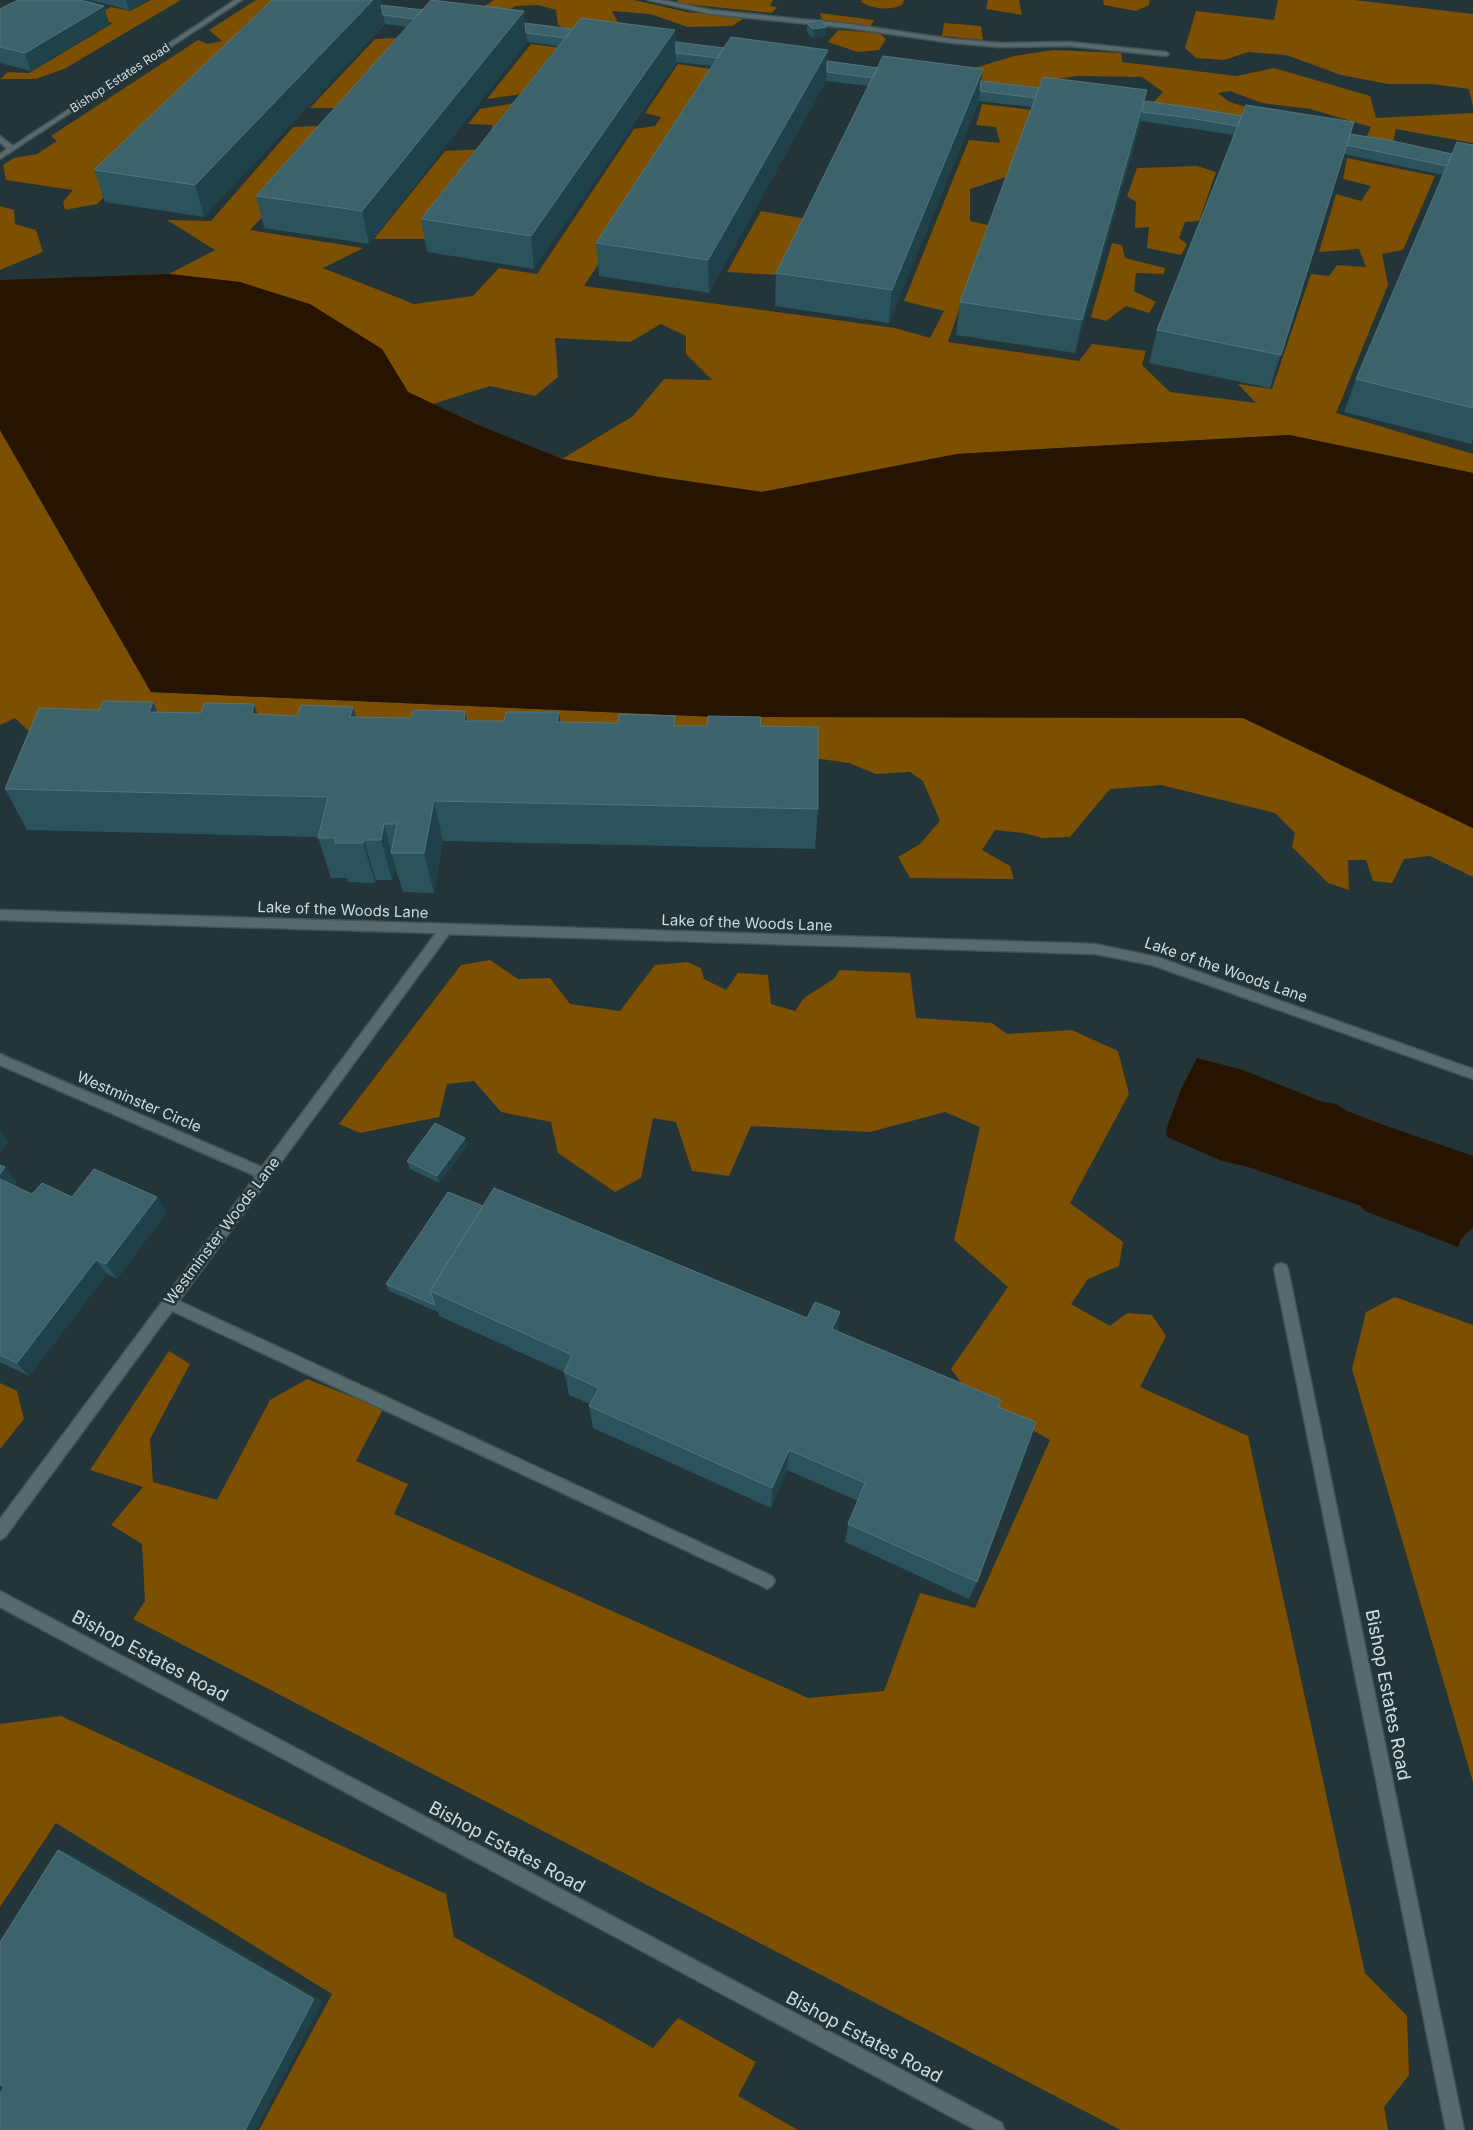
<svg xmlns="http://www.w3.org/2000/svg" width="1473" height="2130" font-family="Inter,sans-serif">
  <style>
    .forest { fill: #7d4f00 }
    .water { fill: #271400 }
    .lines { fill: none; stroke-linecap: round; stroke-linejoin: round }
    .minor-casing { stroke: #425255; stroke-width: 3 }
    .minor { fill: #576a6e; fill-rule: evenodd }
    .wall { fill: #2a535d }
    .shaded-wall { fill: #1f4149 }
    .building { fill: #3c626b; stroke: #53757d }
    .labels { text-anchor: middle; stroke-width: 5; stroke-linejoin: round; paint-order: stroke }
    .far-street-label { font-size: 12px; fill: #d1dcde; stroke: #233539 }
    .street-label { font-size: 15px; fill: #d1dcde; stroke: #233539 }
    .near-street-label { font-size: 18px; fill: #d1dcde; stroke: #233539 }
  </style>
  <rect width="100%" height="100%" fill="#233539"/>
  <path class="forest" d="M151 0H181L64 69 36 79H0L8 72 29 73 113 23 91 17 111 7 130 11Z
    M256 0H358L304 2 97 204 65 210 63 202 73 190 6 180 3 165 14 158 37 154 57 141 51 136 198 40 207 44 222 41 209 30Z
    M494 0H634L687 12 745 18 732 26 688 27 650 14 612 11 618 23 573 31 558 25 556 10 538 5 516 6 502 13 481 8Z
    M678 0H773L770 6 777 7 772 13 677 3Z
    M862 0H904L902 5C889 11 873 9 861 2Z
    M988 0H1019L1022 15 986 9Z
    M1103 0H1150L1149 5 1136 11 1104 5Z
    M1278 0H1354L1473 14V107L1469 89 1432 84H1388L1341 75 1286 55 1248 52 1224 60 1196 58 1185 48 1196 11 1274 20Z
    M820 13 874 20 870 27 822 20Z
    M944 23 981 26 983 40 942 36Z
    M838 30 879 33 886 39 879 50 858 52 828 42Z
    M396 38 421 43 363 108H310L375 39Z
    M531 44 576 50 543 91 487 99Z
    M1053 50 1121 53 1122 62 1237 76 1274 68 1370 96 1376 118 1473 113V143L1396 129 1392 147 1364 143 1371 127 1310 109 1262 103 1230 91 1218 93 1229 102 1289 119 1283 130 1147 109 1163 92 1142 77 1077 76 1050 80 1035 94 959 84 955 74 1014 56Z
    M678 64 725 71 584 286 895 328 930 338 944 311 904 301 969 140 1000 143 996 127 976 125 982 104 1032 110 1006 177 970 189V221L988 225 948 342 1079 361 1092 344 1146 351 1142 365 1170 392 1256 403 1238 384 1272 389 1311 274 1329 276 1337 265 1366 267 1359 249 1319 252 1336 194 1361 201 1371 186 1343 179 1347 158 1435 176 1403 250 1382 254 1388 285 1336 413 1473 454V473L1289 435 957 454 762 492 659 477 562 459 633 416 664 379 712 380 686 354V336L661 324 630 342 555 338 558 377 535 396 490 386 433 404 408 392 382 349 240 282 169 274 215 250 167 220 211 221 293 127 348 125 250 230 363 248 323 268 414 304 473 296 499 268 537 274 634 129 655 126 661 117 645 113Z
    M521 102 432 239H374L445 151 484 149 493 125 468 124 480 109Z
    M1197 166 1216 172 1199 221 1185 222 1179 238 1187 244 1181 255 1147 248 1149 227 1135 228 1136 202 1127 196 1137 168Z
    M0 206 14 210 15 224 36 230 43 252 0 270Z
    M761 211 806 219 779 275 727 272Z
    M1112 243 1122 245 1125 258 1165 268 1164 274 1136 273 1134 291 1156 302 1149 313 1126 306 1106 321 1091 317Z
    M0 430 151 692 717 717 1243 718 1473 828V877L1430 856 1404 859 1392 883 1373 881 1366 860H1348L1349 890 1328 883 1292 847 1295 833 1275 813 1161 785 1110 789 1070 837 1042 838 1024 833 995 830 982 850 1010 866 1014 879 910 878 898 857 920 844 940 821 923 781 910 772 876 774 849 763 713 744 31 733 15 718 0 725Z
    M490 960 518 979 550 978 570 1004 620 1011 655 965 687 962 701 968 704 979 726 990 738 973 768 975 771 1004 795 1011 804 998 835 978 839 970 910 973 916 1018 992 1023 1007 1034 1072 1030 1118 1051 1129 1094 1070 1203 1123 1242 1119 1266 1088 1279 1071 1304 1110 1326 1127 1313 1152 1315 1166 1336 1140 1387 1248 1436 1365 1973 1407 2016 1409 2075 1384 2107 1388 2130H1121L133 1619 145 1601 142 1544 111 1525 143 1487 90 1470 169 1351 190 1364 150 1439 153 1482 217 1500 270 1400 307 1379 383 1409 356 1461 408 1484 394 1514 808 1698 884 1691 920 1593 975 1608 1050 1440 970 1395 951 1369 1008 1287 954 1240 980 1127 945 1112 870 1132 751 1126 729 1176 692 1171 676 1122 653 1118 641 1178 615 1192 558 1153 551 1122 501 1112 474 1081 447 1084 439 1117 360 1133 339 1124 461 965Z
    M1395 1297 1473 1325V1782L1352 1369 1366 1312Z
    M0 1383 17 1391 24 1419 0 1449Z
    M61 1716 446 1894 454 1937 653 2048 678 2018 756 2062 738 2096 798 2130H259L332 1994 56 1823 0 1907V1724Z"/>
  <path class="water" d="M169 274 240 282 310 304 382 349 408 392 476 424 562 459 659 477 762 492 957 454 1289 435 1473 473V828L1243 718 717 717 151 692 0 430V280Z
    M1197 1058 1243 1070 1320 1101 1336 1104 1347 1111 1381 1124 1473 1156V1227L1461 1239 1458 1247 1365 1211 1361 1206 1248 1167 1222 1161 1167 1137 1166 1130 1181 1089Z"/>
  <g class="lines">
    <defs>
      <path id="minor" d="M235 0H242L0 159V154L7 149 0 142V136L13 146Z
        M648 0H661L711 10 849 24 952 39 999 43 1070 42 1166 52 1169 54 1166 56 1070 46 999 47 952 43 849 28 711 14Z
        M0 910 1095 944 1157 957 1473 1069V1079L1152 965 1095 954 449 934 179 1301 772 1576 775 1581 772 1586 767 1589 762 1586 172 1311 5 1537 0 1540V1519L256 1176 0 1065V1054L262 1167 436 933 0 920Z
        M1281 1263 1286 1265 1288 1269 1464 2130H1446L1274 1269 1276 1265Z
        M0 1591 1002 2123 1004 2130H976L0 1607Z"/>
    </defs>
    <use href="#minor" class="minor-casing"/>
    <use href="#minor" class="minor"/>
  </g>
  <path class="wall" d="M18 0H147L129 10 94 1 91 3 104 6 109 24 31 71 0 63V9Z
    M381 5 572 29 675 30 676 42 1145 101 1350 134 1452 154 1473 145V440L1471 444 1344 412 1356 379 1443 175 1344 154 1270 388 1149 363 1157 330 1234 135 1188 128 1141 121 1075 353 956 335 960 302 1032 107 979 101 889 323 775 306 776 273 868 86 826 81 709 293 599 276 596 243 712 66 676 62 534 269 427 252 421 219 558 46 527 42 369 244 264 228 256 196 407 27 385 24 204 217 105 202 94 170Z
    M807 23 826 36 813 38 807 32Z
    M153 702 157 712 297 716 353 707 356 717 504 721 559 712 561 722 618 723 675 716V726H761L818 809 815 849 443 841 434 893 403 892 395 866 392 880H376L375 883 348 882 347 878H331L318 837 27 830 5 789 99 710Z
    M465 1138 467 1146 439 1183 410 1169 407 1161Z
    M0 1165 5 1167 17 1183 14 1186 32 1194 72 1197H157L167 1212 117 1279 107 1274 29 1376 0 1362Z
    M483 1206 838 1331 998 1407 977 1582 969 1599 845 1542 848 1524 858 1501 787 1470 771 1508 593 1428 589 1406 590 1404 569 1395 564 1372 439 1316 438 1312 389 1291 386 1284Z"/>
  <path class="shaded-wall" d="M80 0H94V1L91 3 104 6 109 24 31 71 25 53Z
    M126 0H147L129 10Z
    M373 0H381L385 24 204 217 195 185Z
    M524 11 527 42 369 244 362 211Z
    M827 27 826 36 813 38V29Z
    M675 30 676 61 534 269 531 236Z
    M828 50 826 81 709 293 708 260Z
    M983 69 979 100 889 323 892 290Z
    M1147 90 1140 122 1075 353 1082 320Z
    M153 702 170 744 149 712Z
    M254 704 269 745 252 714Z
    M353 707 364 748 350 717Z
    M465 711 473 752 464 721Z
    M559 712 565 754 557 722Z
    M434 801 443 841 434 893 424 853Z
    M384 824 395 866 392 880 381 840Z
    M364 840 376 880 375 883 363 843Z
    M0 1130 9 1142 0 1152Z
    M465 1138 467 1146 439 1183 437 1176Z
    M5 1167 17 1183 9 1193 0 1182V1174Z
    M157 1197 167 1212 117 1279 106 1264Z
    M96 1260 107 1274 29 1376 17 1363Z
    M840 1312 837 1336 832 1329Z
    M789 1450 787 1470 771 1508 772 1488Z
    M58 1850 73 1855 323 2001 256 2130H245Z"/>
  <path class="building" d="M18 0H80L104 6 25 53 0 47V9Z
    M272 0H373L195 185 94 170Z
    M431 0 524 11 362 211 256 196Z
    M381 5 423 10 414 19 383 15Z
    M581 18 675 30 531 236 421 219Z
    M821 20 827 27 813 29 807 23Z
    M525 23 572 29 565 38 526 33Z
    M731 37 828 50 708 260 596 243Z
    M676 42 724 48 718 58 676 53Z
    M883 56 983 69 892 290 776 273Z
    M827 61 878 68 873 78 827 72Z
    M1043 77 1147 90 1082 320 960 302Z
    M981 81 1039 88 1035 98 980 91Z
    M1145 101 1194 108 1242 116 1237 126 1190 118 1142 112Z
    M1246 105 1354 122 1281 355 1157 330Z
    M1350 134 1388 140 1452 154 1447 166 1347 145Z
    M1457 142 1473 145V408L1356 379Z
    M103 701 153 702 149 712 201 713 204 703 254 704 252 714 297 716 301 705 353 707 350 717 411 718 413 710 465 711 464 721H504L506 712H559L557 722 618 723 619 714 675 716 674 726H707L708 716 761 717 760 726 818 727V809L434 801 424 853H391L397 824H384L381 840H364L363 843H335L336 838H318L328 797 5 789 39 708 99 710Z
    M435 1123 465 1138 437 1176 407 1161Z
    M0 1165 5 1167 0 1174Z
    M94 1169 157 1197 106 1264 96 1260 17 1363 0 1355V1179L32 1194 42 1183 72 1197Z
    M494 1188 807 1318 815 1302 840 1312 832 1329 1001 1400 998 1407 1036 1422 977 1582 848 1524 865 1483 789 1450 772 1488 589 1406 599 1388 564 1372 572 1355 430 1291Z
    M448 1192 483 1206 430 1291 435 1305 386 1284Z
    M58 1850 314 1999 245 2130H0V2093L4 2087 0 2085V1942Z"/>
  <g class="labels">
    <g class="far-street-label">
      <text transform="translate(120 78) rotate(-33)" y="4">Bishop Estates Road</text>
    </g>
    <g class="street-label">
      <text transform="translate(343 910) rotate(2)" y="5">Lake of the Woods Lane</text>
      <text transform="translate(747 923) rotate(2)" y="5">Lake of the Woods Lane</text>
      <text transform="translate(1226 970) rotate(19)" y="5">Lake of the Woods Lane</text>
      <text transform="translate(139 1102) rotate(23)" y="5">Westminster Circle</text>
      <text transform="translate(222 1231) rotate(-53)" y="5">Westminster Woods Lane</text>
    </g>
    <g class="near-street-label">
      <text transform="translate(150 1656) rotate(28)" y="6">Bishop Estates Road</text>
      <text transform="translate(1388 1695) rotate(79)" y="6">Bishop Estates Road</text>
      <text transform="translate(507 1847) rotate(28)" y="6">Bishop Estates Road</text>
      <text transform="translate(864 2037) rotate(28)" y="6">Bishop Estates Road</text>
    </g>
  </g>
</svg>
